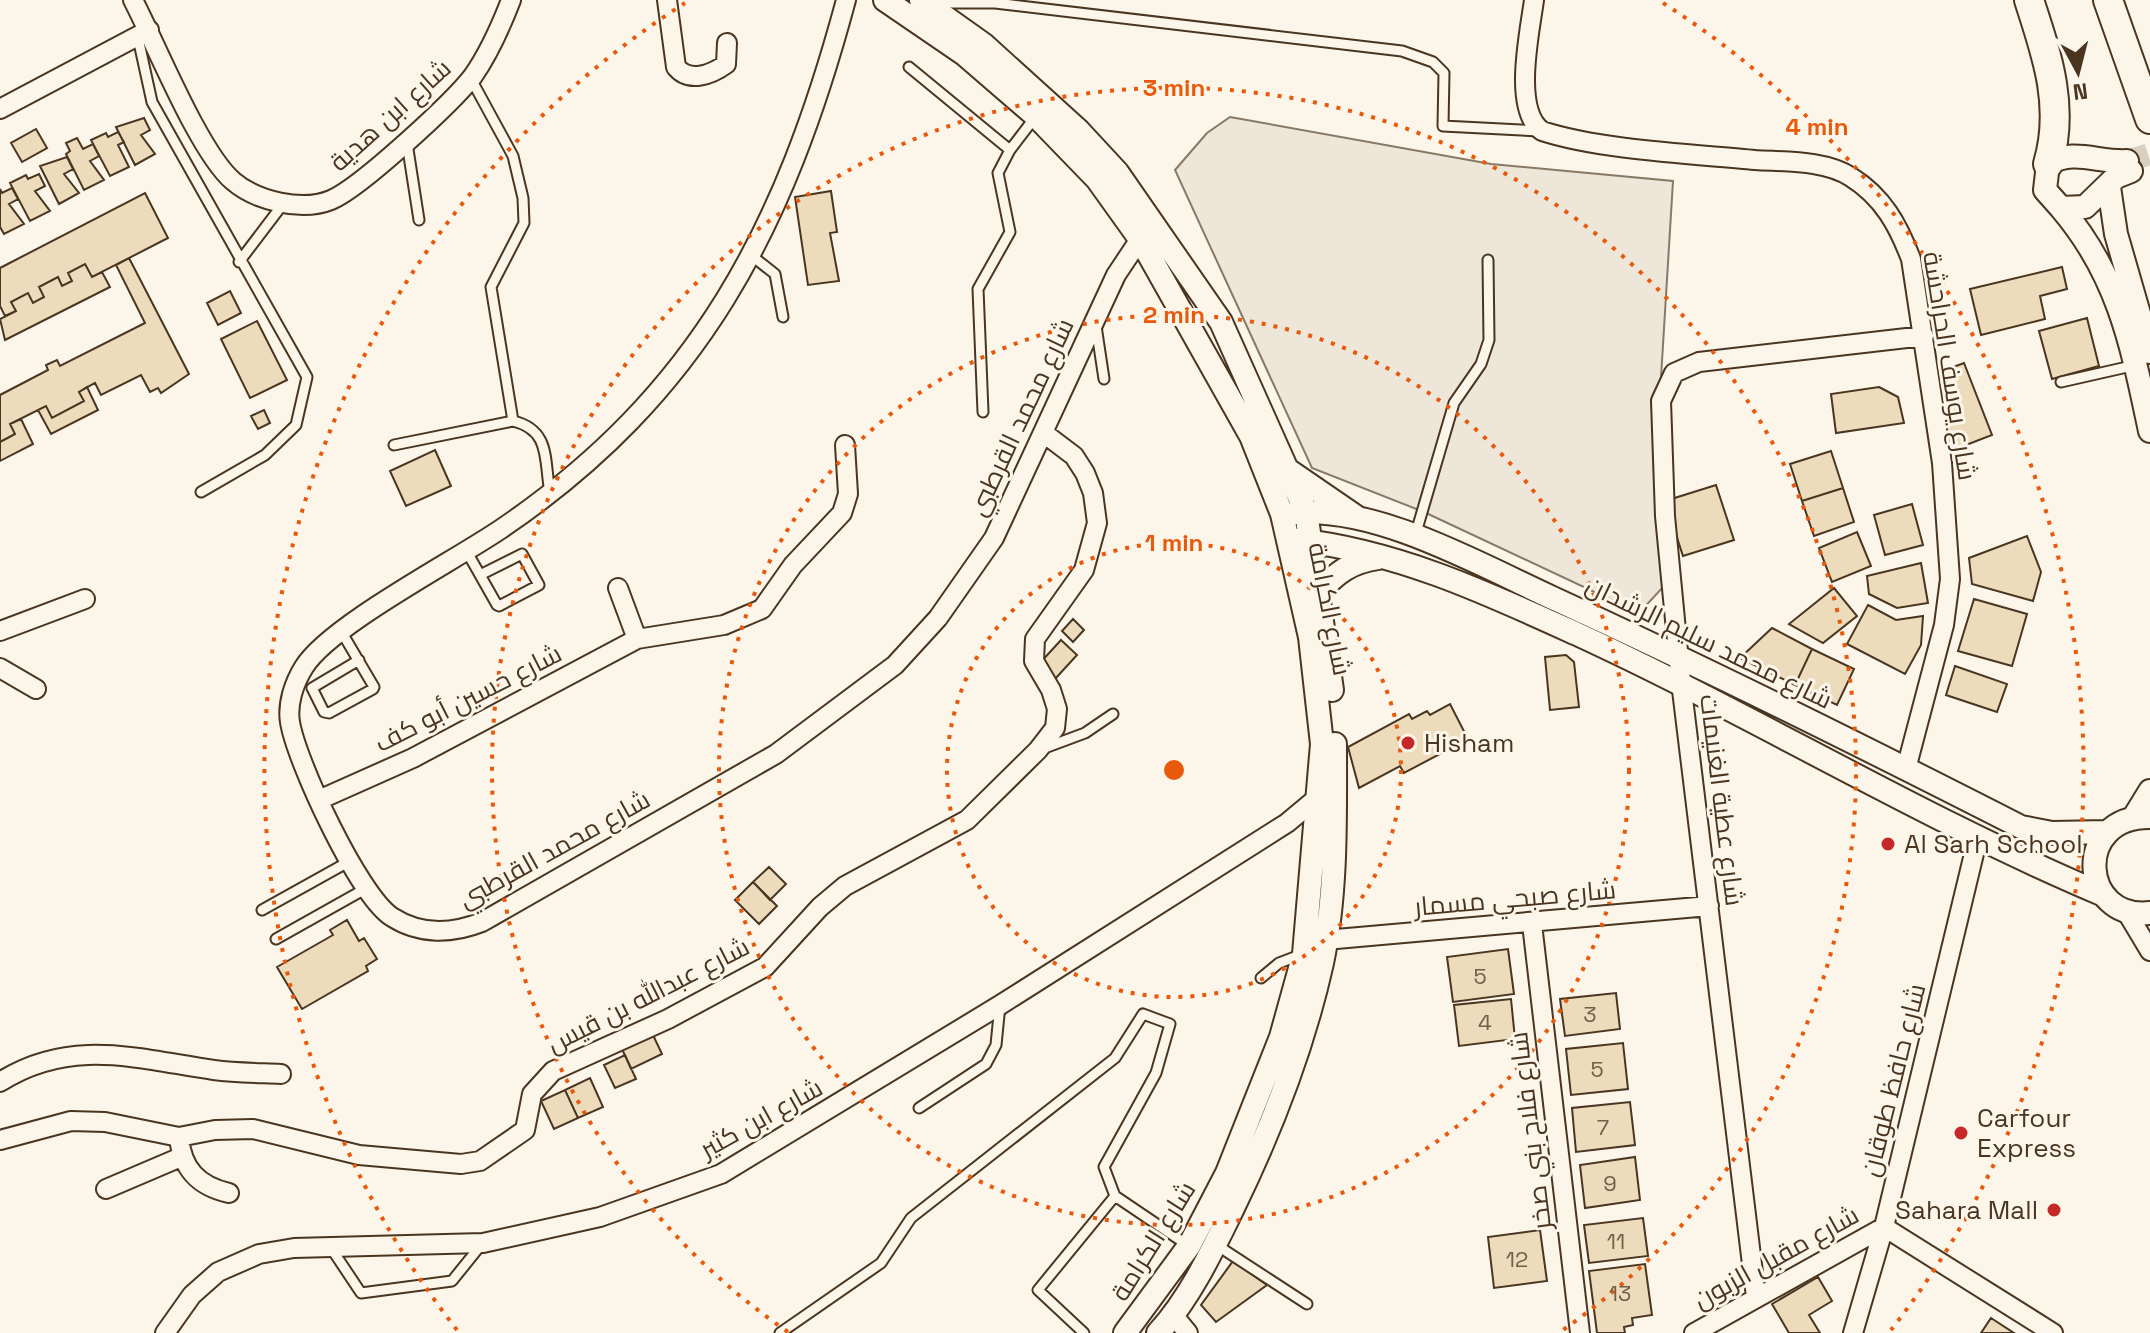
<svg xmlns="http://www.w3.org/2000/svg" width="2150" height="1333" font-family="'Space Grotesk',Cairo,sans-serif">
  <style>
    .green { fill: #ede6d9; stroke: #887966; stroke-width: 2 }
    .building { fill: #ecdcbc; stroke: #4a3520; stroke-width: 2 }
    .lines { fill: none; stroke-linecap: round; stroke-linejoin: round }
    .tertiary-tunnel { stroke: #d8cfc1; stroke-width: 22; stroke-dasharray: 22 11; stroke-linecap: butt }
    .service-casing { stroke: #4a3520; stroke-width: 13 }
    .minor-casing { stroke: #4a3520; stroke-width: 22 }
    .tertiary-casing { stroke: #4a3520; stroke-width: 26 }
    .trunk-casing { stroke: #4a3520; stroke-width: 32 }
    .service { stroke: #fbf6e9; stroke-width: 9 }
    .minor { stroke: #fbf6e9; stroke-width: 18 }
    .tertiary { stroke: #fbf6e9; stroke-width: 22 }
    .trunk { stroke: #fbf6e9; stroke-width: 28 }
    .ring { fill: none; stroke: #e8590c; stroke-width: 4; stroke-dasharray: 4 8 }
    .poi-dot { fill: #c62828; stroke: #fbf6e9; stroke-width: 3 }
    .labels { text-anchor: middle; stroke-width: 6; stroke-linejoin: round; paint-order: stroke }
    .number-label { font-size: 22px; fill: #725f47 }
    .street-label { font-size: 26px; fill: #4a3520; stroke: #fbf6e9 }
    .poi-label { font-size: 26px; fill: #4a3520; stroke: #fbf6e9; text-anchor: start }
    .centre { fill: #e8590c; stroke: #fbf6e9; stroke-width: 4 }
    .ring-label { font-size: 24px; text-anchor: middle; font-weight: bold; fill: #e8590c; stroke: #fbf6e9; stroke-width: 6; stroke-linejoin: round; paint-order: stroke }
  </style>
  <rect width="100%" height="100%" fill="#fbf6e9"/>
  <path class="green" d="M1230 117 1491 164 1673 181 1658 427 1665 585 1639 613 1424 512 1312 468 1175 170 1207 133Z"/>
  <path class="building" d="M144 118 150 130 141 135 155 154 135 165 116 127Z
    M36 129 47 148 22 162 11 143Z
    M118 132 124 142 118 145 129 167 110 176 91 140 106 133 108 137Z
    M77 138 83 149 93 144 99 156 90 161 104 180 84 190 66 154 70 151 66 143Z
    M67 157 73 169 64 174 79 193 59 204 40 166Z
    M39 174 45 186 35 191 50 211 30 221 10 183 26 175 28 179Z
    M12 188 18 199 9 204 24 224 4 234 0 227V189L2 193Z
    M831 191 837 232 830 233 839 281 808 285 795 197Z
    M145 193 168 238 92 277 85 264 68 273 72 281 62 286 58 277 39 287 44 297 33 303 28 293 11 302 16 311 5 316 0 306V268Z
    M129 258 189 374 161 393 158 388 150 392 141 375 101 395 95 383 79 392 84 401 52 418 46 406 10 424 15 434 0 442V395L48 370 46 365 57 360 60 366 145 323 116 265Z
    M85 264 92 277 102 272 110 287 5 340 0 319 16 311 11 302 28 293 33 303 44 297 39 287 58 277 62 286 72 281 68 273Z
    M2062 267 2067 289 2040 296 2045 319 1981 335 1970 289Z
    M230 291 241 313 218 325 207 303Z
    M2087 318 2099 366 2052 379 2039 331Z
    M257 321 287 380 250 398 221 339Z
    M1964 363 1992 435 1948 452 1937 373Z
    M87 387 98 410 51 434 38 410 46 406 52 418 84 401 79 392Z
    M1879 387 1898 397 1904 423 1836 433 1831 394Z
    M264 410 270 423 258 429 251 416Z
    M21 419 33 444 0 461V442L15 434 10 424Z
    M435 450 451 486 406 506 390 471Z
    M1831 451 1843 488 1802 501 1790 464Z
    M1716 485 1734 540 1683 556 1665 501Z
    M1843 488 1854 522 1814 536 1802 501Z
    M1912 504 1923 545 1885 555 1874 515Z
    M1857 532 1871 566 1832 582 1819 548Z
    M2027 536 2041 572 2033 601 1972 584 1969 558Z
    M1921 563 1928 603 1897 608 1869 594 1867 576Z
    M1834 588 1857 616 1823 643 1789 624Z
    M1974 599 2027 614 2012 666 1958 651Z
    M1868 605 1896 620 1923 616 1921 645 1905 674 1847 644Z
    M1073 619 1084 630 1073 642 1062 631Z
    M1772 628 1812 649 1795 685 1740 658Z
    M1061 640 1077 655 1055 679 1039 664Z
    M1812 649 1854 669 1837 705 1795 685Z
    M1566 655 1574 662 1579 707 1550 710 1545 657Z
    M1955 666 2007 684 1997 712 1946 695Z
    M1450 704 1468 739 1404 773 1400 766 1359 788 1348 747 1409 714 1412 719 1427 711 1430 715Z
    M769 867 786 884 770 900 753 882Z
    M753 882 777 906 759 924 735 900Z
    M347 920 359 941 364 938 377 959 366 966 368 971 302 1009 277 967 333 935 330 930Z
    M1508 949 1514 994 1453 1002 1447 957Z
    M1616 993 1620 1029 1565 1036 1560 999Z
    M1511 999 1515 1039 1459 1046 1454 1005Z
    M653 1035 662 1054 631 1069 622 1049Z
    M1623 1043 1628 1089 1571 1095 1566 1049Z
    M625 1055 636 1079 615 1088 604 1065Z
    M590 1078 603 1107 578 1118 565 1090Z
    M565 1090 578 1118 554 1129 541 1101Z
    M1630 1102 1635 1145 1576 1152 1572 1108Z
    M1635 1157 1640 1200 1585 1208 1580 1165Z
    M1643 1218 1648 1256 1589 1263 1584 1225Z
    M1540 1230 1547 1281 1494 1288 1488 1237Z
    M1233 1261 1267 1285 1216 1322 1201 1305Z
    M1645 1264 1652 1315 1632 1318 1633 1325 1624 1327 1625 1333H1597L1589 1271Z
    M1818 1277 1832 1301 1809 1315 1820 1333H1789L1772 1304Z
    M1991 1318 2014 1333H1981Z"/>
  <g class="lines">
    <path class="tertiary-tunnel" d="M2127 161 2150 154"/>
    <defs>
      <path id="service" d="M932 3H995L1402 51 1433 62 1444 73 1443 126 1539 131
        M138 38 152 102 307 377 296 425 265 455 201 492
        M909 67 1010 150
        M471 79 513 156 523 198 524 223 491 287 513 421
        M407 143 419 220
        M752 256 775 274 783 317
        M239 262 283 204
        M1096 326 1104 379
        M2061 382 2136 365
        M983 412 978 289 1010 232 998 173 1010 150 1036 116
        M394 445 513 421C551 430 544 460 550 493
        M1415 536 1454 403 1481 364 1489 340 1488 260
        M467 552 497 605 499 606 539 585 522 554 480 575
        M341 631 374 687 373 689 329 713 324 712 312 688 359 660
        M1042 749 1085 733 1113 714
        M262 910 350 861
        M276 939 365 889
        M1261 978 1279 963 1300 955
        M919 1108 986 1064 996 1045 1000 1005
        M1215 1244 1307 1304
        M331 1248 361 1293 452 1281 481 1245
        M780 1333 881 1263 911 1218 1115 1058 1143 1014 1170 1024 1156 1073 1104 1167 1115 1196 1189 1246
        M1084 1333 1038 1290 1115 1196"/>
      <path id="minor" d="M133 0C156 44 199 152 233 181 256 201 302 212 331 200 360 188 453 102 473 76 489 53 501 26 511 0
        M667 0 676 67C689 83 711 75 726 64L727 43
        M846 0C785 227 700 394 501 529 454 561 329 626 304 667 294 683 287 704 290 722 296 761 359 896 392 917 420 935 452 934 482 922L776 754 895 665 938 618 994 538 1116 275 1140 239
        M1534 0C1530 31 1512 110 1542 131 1600 150 1693 154 1755 160 1785 162 1825 160 1851 177 1883 197 1898 225 1911 259L1942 463 1950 579 1944 625 1906 769
        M0 109 149 30
        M618 588 637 639
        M0 631 85 599
        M0 668 36 689
        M321 799 413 758 637 639 724 625 762 609 793 565 842 513 848 494 845 445
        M2126 911 2150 951
        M1532 924 1580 1333
        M1325 940 1709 906
        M0 1082C71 1037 137 1059 214 1070 236 1073 259 1073 281 1074
        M179 1137 215 1130 253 1129 359 1155 461 1164 480 1161 525 1130 532 1094 553 1071 668 1019 765 967 820 907 845 886 967 820 1038 750 1055 728 1057 709 1051 690 1034 661 1035 639 1084 570 1097 523 1093 493 1085 473 1074 456 1045 434
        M0 1140 71 1121 105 1122 179 1137C182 1169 198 1186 229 1193
        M106 1189 181 1157
        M1884 1227 2053 1333
        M1756 1297 1681 682 1665 516 1661 401 1674 373 1699 362 1924 336
        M1174 1316 1188 1333
        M165 1333 192 1295 218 1272 259 1254 294 1248 483 1243 600 1217 721 1174 1000 1005 1287 823 1317 798 1326 797
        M1694 1333 1884 1227
        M1853 1333 1884 1227 1978 837"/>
      <path id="tertiary" d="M885 0 964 54 1036 116 1097 179 1140 239 1251 436 1282 514 1310 637 1322 744 1304 954 1281 1037 1227 1173 1189 1246 1125 1333
        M921 0 983 44 1079 131 1117 172 1221 322 1306 512 1332 690
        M2127 161C2099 163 2073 148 2048 164L2045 190 2061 208 2085 207 2116 177 2131 171
        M2109 187 2116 234 2150 352
        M2061 208C2119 276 2132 346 2150 431
        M1288 470 1358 518
        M1295 513C1377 505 1484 567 1557 600 1714 672 1868 749 2021 827L2052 833 2106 832
        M1297 540C1397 551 1487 593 1577 634 1755 716 1923 819 2104 895
        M1319 592C1337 572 1351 562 1378 558
        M2134 817 2150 791
        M2150 817C2072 816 2080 921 2150 913
        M1158 1333C1190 1298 1212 1251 1233 1208 1271 1130 1303 1048 1322 963 1337 892 1335 816 1335 744"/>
      <path id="trunk" d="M2029 0C2047 55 2065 107 2048 164
        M2108 0 2150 119"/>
    </defs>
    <use href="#service" class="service-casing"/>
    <use href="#minor" class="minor-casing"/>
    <use href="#tertiary" class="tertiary-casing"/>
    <use href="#trunk" class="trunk-casing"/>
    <use href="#service" class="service"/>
    <use href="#minor" class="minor"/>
    <use href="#tertiary" class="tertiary"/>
    <use href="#trunk" class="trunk"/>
  </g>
  <g class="ring">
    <circle cx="1174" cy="770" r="227"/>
    <circle cx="1174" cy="770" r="455"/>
    <path d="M788 1332A682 682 0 1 1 1560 1332"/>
    <path d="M457 1330A910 910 0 0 1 685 3M1663 3A910 910 0 0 1 1891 1330"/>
  </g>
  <g class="poi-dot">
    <circle cx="1408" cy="743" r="8"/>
    <circle cx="1888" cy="844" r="8"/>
    <circle cx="1961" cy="1133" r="8"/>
    <circle cx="2054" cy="1210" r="8"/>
  </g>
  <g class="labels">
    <g class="number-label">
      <text x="1480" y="984">5</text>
      <text x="1590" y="1022">3</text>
      <text x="1485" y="1030">4</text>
      <text x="1597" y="1077">5</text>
      <text x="1603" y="1135">7</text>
      <text x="1610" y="1191">9</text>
      <text x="1616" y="1249">11</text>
      <text x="1517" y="1267">12</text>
      <text x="1620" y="1301">13</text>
    </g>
    <g class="street-label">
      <text transform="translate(390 115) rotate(-42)" y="9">شارع ابن هدية</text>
      <text transform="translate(1950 366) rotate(81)" y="9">شارع يوسف الحراحشة</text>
      <text transform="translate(1021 417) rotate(-65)" y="9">شارع محمد القرطبي</text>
      <text transform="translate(1330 609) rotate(79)" y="9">شارع الكرامة</text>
      <text transform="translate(1709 642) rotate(26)" y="9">شارع محمد سليم الرشدان</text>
      <text transform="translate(468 698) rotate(-27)" y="9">شارع حسين أبو كف</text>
      <text transform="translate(1722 800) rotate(83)" y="9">شارع عطية الغنيمات</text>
      <text transform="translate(554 849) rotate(-29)" y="9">شارع محمد القرطبي</text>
      <text transform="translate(1515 898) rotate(-5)" y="9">شارع صبحي مسمار</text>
      <text transform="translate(648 995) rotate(-27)" y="9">شارع عبدالله بن قيس</text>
      <text transform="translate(1893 1080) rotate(-76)" y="9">شارع حافظ طوقان</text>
      <text transform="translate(761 1118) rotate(-29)" y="9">شارع ابن كثير</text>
      <text transform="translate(1530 1131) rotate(-97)" y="9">شارع فلاح بني صخر</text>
      <text transform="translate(1153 1241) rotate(-58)" y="9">شارع الكرامة</text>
      <text transform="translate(1776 1257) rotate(-29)" y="9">شارع مقبل الزبون</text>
    </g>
    <g class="poi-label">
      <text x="1424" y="752">Hisham</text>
      <text x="1904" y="853">Al Sarh School</text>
      <text x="1977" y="1127">Carfour<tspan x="1977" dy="30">Express</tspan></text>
      <text x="2038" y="1219" text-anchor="end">Sahara Mall</text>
    </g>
  </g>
  <circle cx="1174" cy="770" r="12" class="centre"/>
  <g class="ring-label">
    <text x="1174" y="96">3 min</text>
    <text x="1817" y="135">4 min</text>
    <text x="1174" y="323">2 min</text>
    <text x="1174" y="551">1 min</text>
  </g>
  <g transform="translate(2078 72) rotate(173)" stroke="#fbf6e9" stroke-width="6" paint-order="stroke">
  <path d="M0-6L14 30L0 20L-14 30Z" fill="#4a3520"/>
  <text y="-12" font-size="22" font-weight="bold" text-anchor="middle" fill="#4a3520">N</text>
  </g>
</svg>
